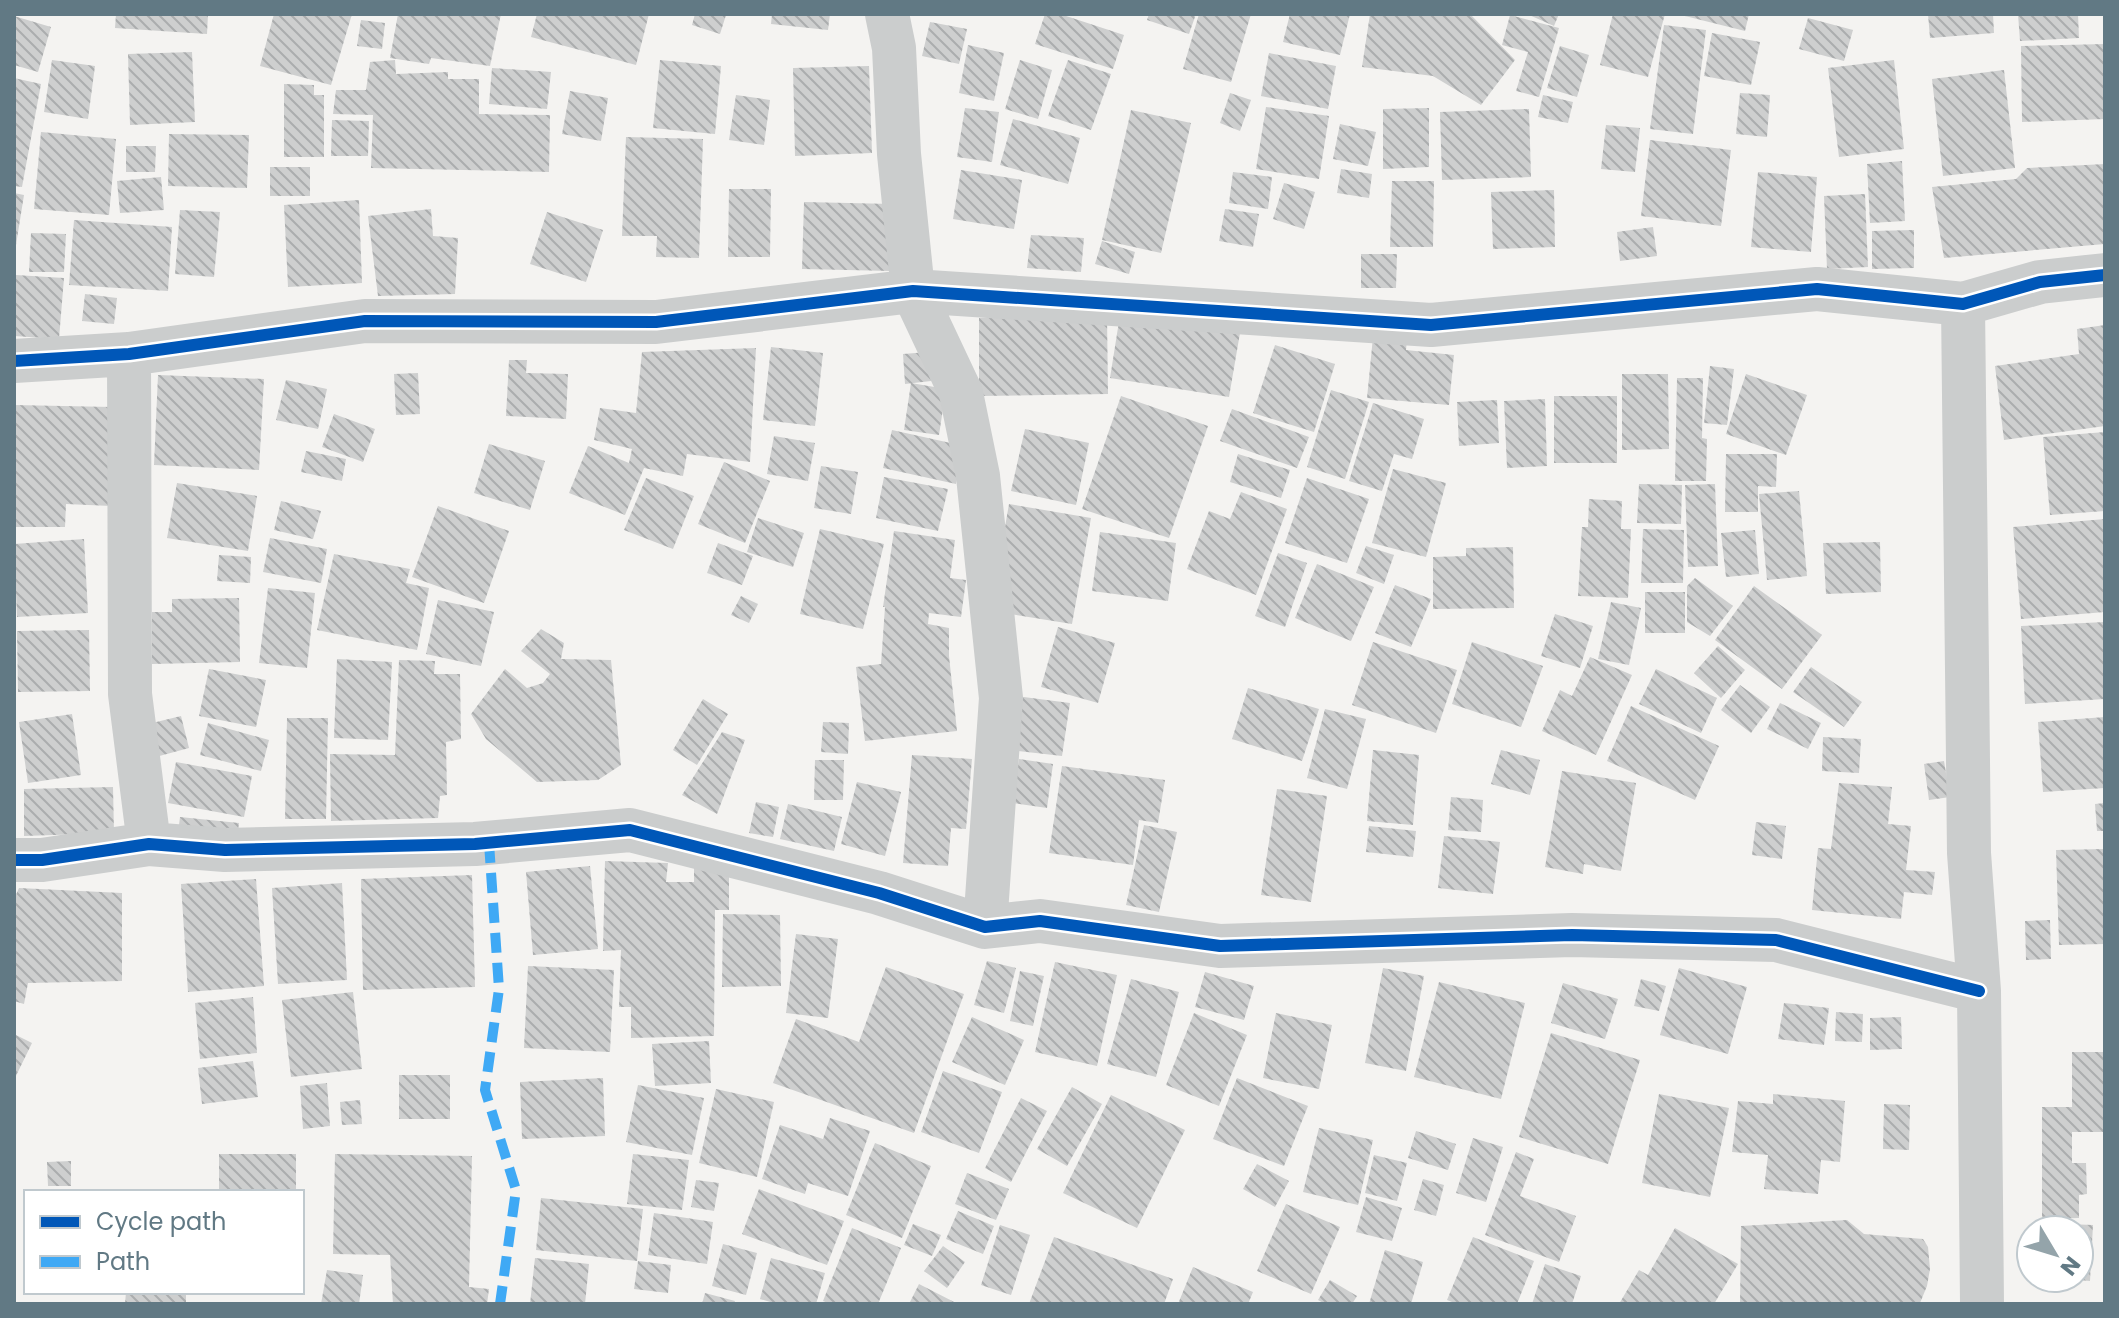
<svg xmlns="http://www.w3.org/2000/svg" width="2119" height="1318" font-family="Poppins,sans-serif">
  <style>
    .building { fill: url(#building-back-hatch) }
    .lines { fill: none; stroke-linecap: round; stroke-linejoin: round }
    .minor { stroke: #cbcdcd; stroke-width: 44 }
    .quiet { stroke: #3fa9f5; stroke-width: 10; stroke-dasharray: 20 10; stroke-linecap: butt }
    .cycleway-casing { stroke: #fff; stroke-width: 17 }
    .cycleway { stroke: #0057b8; stroke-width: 12 }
  </style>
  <defs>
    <pattern id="building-back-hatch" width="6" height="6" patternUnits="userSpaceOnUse" patternTransform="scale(2)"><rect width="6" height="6" fill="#cecfcf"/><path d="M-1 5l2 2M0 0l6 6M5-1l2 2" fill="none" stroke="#abadae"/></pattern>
  </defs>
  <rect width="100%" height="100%" fill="#f4f3f1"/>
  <path class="building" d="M116 14H208L207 34 115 28Z
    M274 14H352L331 85 260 66Z
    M398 14H501L490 66 431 58 429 64 390 58Z
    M537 14H649L636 65 531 37Z
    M695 14 726 15 720 34 692 25Z
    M772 14H830L828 30 771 24Z
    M1045 14H1060L1124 35 1113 69 1035 44Z
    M1149 14H1196L1189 34 1147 20Z
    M1199 14H1251L1231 82 1183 69Z
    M1290 14H1350L1340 55 1283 42Z
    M1370 14H1470L1515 60 1481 105 1433 76 1362 67Z
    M1527 14H1559L1554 26Z
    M1613 14H1665L1648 77 1600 65Z
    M1677 14H1749L1745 31Z
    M1928 14H1993L1994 33 1930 38Z
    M2018 14H2078L2079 38 2020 41Z
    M1510 15 1559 28 1539 97 1516 91 1528 52 1502 45Z
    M14 16 51 27 38 72 14 65Z
    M1808 18 1853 30 1844 61 1799 49Z
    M361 20 385 23 382 49 357 46Z
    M930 22 967 29 959 64 922 56Z
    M1664 25 1706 30 1693 134 1650 129Z
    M1712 33 1760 42 1751 85 1704 76Z
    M2105 44V119L2022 122 2021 46Z
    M968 45 1004 53 994 101 959 93Z
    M1560 46 1589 55 1577 97 1547 88Z
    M192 52 195 122 130 125 128 54Z
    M1269 53 1336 66 1328 109 1261 96Z
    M52 60 95 66 88 119 44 112Z
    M395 60 396 74 448 72V79H479V114L550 115 549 172 371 168 373 115 333 114 336 90H366L370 62Z
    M660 60 721 66 715 134 653 128Z
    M1020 60 1052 70 1038 119 1005 109Z
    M1068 60 1111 74 1091 130 1048 116Z
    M1894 60 1904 149 1839 157 1828 68Z
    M869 66 872 153 795 156 793 68Z
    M492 68 551 72 547 109 489 104Z
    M2004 70 2015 168 1943 176 1932 79Z
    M14 78 41 84 22 187 14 186Z
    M284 84 314 85V95H324V157H284Z
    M570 91 608 98 601 141 562 134Z
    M1230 93 1251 100 1240 131 1220 123Z
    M1740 93 1770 95 1767 137 1736 134Z
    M736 95 770 100 764 145 729 140Z
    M1543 95 1573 102 1568 123 1538 117Z
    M1266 107 1329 116 1319 179 1256 169Z
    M965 108 999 112 992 162 957 157Z
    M1429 108V167L1383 169V109Z
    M1529 109 1531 177 1442 180 1440 112Z
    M1131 110 1191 123 1161 253 1102 240Z
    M1013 119 1080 138 1068 184 1000 165Z
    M332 120 369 121 368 156H331Z
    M1340 124 1376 132 1368 166 1333 159Z
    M1606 125 1640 128 1635 172 1601 169Z
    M41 132 116 139 109 215 34 209Z
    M169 134 249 135 247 188 168 186Z
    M626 137 703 139 699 258 656 257 657 236H622Z
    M1650 140 1731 150 1721 226 1641 216Z
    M126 146H156L155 172H126Z
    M1902 161 1905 221 1870 223 1867 164Z
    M2105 164V244L1944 258 1932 187 2016 179 2027 168Z
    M270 167H310V196H270Z
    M1341 169 1372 174 1369 198 1337 193Z
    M961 170 1022 180 1014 229 953 219Z
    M1233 172 1272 177 1268 209 1229 203Z
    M1758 172 1817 177 1811 252 1751 247Z
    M161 177 164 210 120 213 117 181Z
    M1392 181H1434L1433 247H1390Z
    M1284 183 1315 192 1304 229 1273 219Z
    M729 189H771L770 257H728Z
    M1554 190 1555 247 1493 249 1491 192Z
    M14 193 24 195 16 245H14Z
    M1865 194 1868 267 1827 269 1824 196Z
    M359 200 362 283 288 287 284 205Z
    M804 202 893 204 891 271 802 269Z
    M431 209 433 236 458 238 455 294 378 296 368 216Z
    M1225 209 1259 214 1253 247 1219 241Z
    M180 210 220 212 214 277 175 274Z
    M547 212 603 230 586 282 530 264Z
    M74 220 172 227 168 291 69 285Z
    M1653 227 1657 256 1620 261 1617 232Z
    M1914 230V268L1872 269V231Z
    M31 233 66 234 64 272H29Z
    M1031 235 1084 238 1081 272 1027 268Z
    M1102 241 1135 252 1129 274 1095 264Z
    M1361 254H1397L1396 288H1361Z
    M16 275 64 278 59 339 14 336Z
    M85 294 117 298 114 324 82 321Z
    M1120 315 1240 333 1229 397 1110 378Z
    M1107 316 1108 394 979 396V318Z
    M2105 325V426L2004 440 1995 366 2079 354 2077 329Z
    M1373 337 1407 340 1406 350 1454 355 1449 405 1367 398Z
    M1275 345 1335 364 1314 432 1253 413Z
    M771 347 823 353 815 426 763 420Z
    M756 348 750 462 687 454 683 476 644 468 625 515 569 493 588 446 629 463 632 449 594 440 600 408 636 413 642 352Z
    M928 352 931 381 905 384 903 354Z
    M509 360H527L526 373 568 374 566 419 506 416Z
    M1710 366 1734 369 1727 425 1704 423Z
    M418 373 420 414 396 415 394 374Z
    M1622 374H1668L1669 449 1622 450Z
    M1746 374 1807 395 1786 455 1726 434Z
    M158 375 264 379 259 470 154 465Z
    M1677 378H1703L1702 438 1707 439 1706 481H1675Z
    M286 380 327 389 318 429 276 420Z
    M911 383 946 389 939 435 904 430Z
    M1331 390 1369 402 1345 479 1307 467Z
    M1121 396 1208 426 1169 538 1082 509Z
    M1554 396H1617V463H1554Z
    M1545 399 1547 466 1507 468 1504 401Z
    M1497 400 1499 443 1459 446 1457 402Z
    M1373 403 1424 419 1412 459 1394 454 1382 491 1349 481Z
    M14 405 112 407 111 506 66 504 65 527H14Z
    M1232 409 1309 437 1297 468 1220 441Z
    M334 414 375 429 363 462 322 447Z
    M1025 429 1089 443 1076 505 1011 491Z
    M892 430 964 446 956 484 883 468Z
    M2105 432V511L2050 515 2043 437Z
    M774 436 815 443 808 481 767 474Z
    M489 444 545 461 530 510 474 493Z
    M306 451 346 459 342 481 301 472Z
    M1238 454 1290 470 1281 498 1230 482Z
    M1726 454H1777L1776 487 1758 486V512H1725Z
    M724 462 770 481 745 543 698 524Z
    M821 466 858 472 851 514 814 508Z
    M1393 469 1446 483 1426 557 1372 543Z
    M884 477 948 489 938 531 876 518Z
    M646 478 694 496 673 549 624 530Z
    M1307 478 1369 499 1347 563 1285 543Z
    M177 483 257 496 248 551 167 538Z
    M1639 484 1682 485 1681 524 1637 523Z
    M1715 484 1718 566 1688 567 1685 485Z
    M1799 491 1807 576 1767 580 1759 494Z
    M1241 492 1287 509 1256 595 1187 569 1209 511 1230 519Z
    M1589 499 1622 501 1621 529H1631L1628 598 1578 596 1582 527H1588Z
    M281 501 321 511 313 539 274 530Z
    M1009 504 1091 518 1072 624 997 612 998 567Z
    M438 506 509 531 484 603 412 577Z
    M758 518 804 533 793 567 747 552Z
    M2105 519V612L2021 619 2013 527Z
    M820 529 884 544 863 629 800 614Z
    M1643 529 1684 530 1683 583H1641Z
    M1755 530 1759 574 1726 577 1721 533Z
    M894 531 955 540 950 578 966 580 961 617 929 613 928 624 949 628V656L957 731 865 741 856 667 881 664 885 607H883Z
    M1100 532 1176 543 1168 601 1092 591Z
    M270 538 327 549 321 583 263 572Z
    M84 539 88 613 17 617 14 544Z
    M1880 542 1881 592 1826 594 1823 543Z
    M718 543 753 556 742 585 707 573Z
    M1366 546 1394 555 1384 584 1356 573Z
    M1513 547 1514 608 1433 609V557L1466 556V548Z
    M1278 553 1307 563 1285 627 1255 616Z
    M334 554 410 569 406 583 429 588 417 650 317 630Z
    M219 555 251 557 250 583 217 581Z
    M1317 564 1374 587 1351 641 1295 618Z
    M1695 578 1733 606 1710 636 1687 622V586Z
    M1395 585 1431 599 1411 647 1375 633Z
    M1754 586 1822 635 1782 689 1715 640Z
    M268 588 315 593 307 668 259 663Z
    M1645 592H1685V633H1645Z
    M741 596 758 604 749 623 731 615Z
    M239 598 240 662 152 664V612H172V599Z
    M438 600 494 612 481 666 426 654Z
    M1611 602 1641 608 1629 665 1598 659Z
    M1555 614 1593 626 1580 668 1541 656Z
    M2105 622V699L2025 704 2021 626Z
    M1058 627 1115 643 1098 703 1041 687Z
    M541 629 564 643 561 659 611 660 621 765 598 780 537 782 486 739 471 714 505 669 527 688 543 683 550 674 521 651Z
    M89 630 90 691 18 692 17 631Z
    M1373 642 1457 670 1436 733 1352 705Z
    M1472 642 1543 666 1521 727 1452 704Z
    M1718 646 1745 670 1721 698 1694 673Z
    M1590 657 1632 675 1596 755 1542 731 1560 690 1572 696Z
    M337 659 392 662 388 740 334 738Z
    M399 660 435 661 434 674H460L461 739 446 742 447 795 440 796 438 818 331 821 330 754 395 755Z
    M1811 667 1862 702 1844 727 1793 692Z
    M209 669 266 680 256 727 199 716Z
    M1656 669 1717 698 1701 733 1639 704Z
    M1740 685 1770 707 1751 733 1721 710Z
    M1248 688 1319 709 1302 761 1232 739Z
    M1009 695 1070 703 1062 756 1001 749Z
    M703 699 728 714 697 765 673 750Z
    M1780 703 1821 723 1808 749 1767 729Z
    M1631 706 1719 746 1695 800 1607 761Z
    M1325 709 1366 719 1347 789 1307 778Z
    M72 714 81 775 28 783 19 722Z
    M181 716 189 748 152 758 144 725Z
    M2105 717V788L2043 792 2038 722Z
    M287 718H328L326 819H285Z
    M823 722 849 723 848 754 821 752Z
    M208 723 269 740 261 771 200 755Z
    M722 732 745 740 717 814 682 795Z
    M1823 737 1861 739 1859 773 1822 771Z
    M1373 750 1419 755 1413 825 1367 821Z
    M1501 750 1540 760 1530 795 1491 784Z
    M912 755 972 759 966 829 951 828 948 866 903 863Z
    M1019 759 1053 764 1047 808 1012 803Z
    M815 760H844L843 800H814Z
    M1944 761 1950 797 1929 800 1924 764Z
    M176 762 252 776 244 817 168 803Z
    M1062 766 1165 780 1158 823 1139 820 1133 865 1049 853Z
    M1562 771 1636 783 1621 871 1584 864 1583 874 1545 867Z
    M857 782 901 792 885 856 841 844Z
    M1839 783 1892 787 1888 824 1911 826 1906 870 1935 872 1932 895 1904 892 1901 919 1812 910 1818 848 1831 849Z
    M113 787 114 833 24 836V789Z
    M1277 789 1327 796 1311 902 1261 895Z
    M1451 797 1483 800 1481 832 1448 830Z
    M756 802 779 807 773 837 749 833Z
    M2105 803V831H2097L2095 804Z
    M788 804 842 817 834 851 780 839Z
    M180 817 239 823 236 846 177 841Z
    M1756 822 1786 826 1782 859 1752 855Z
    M1144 825 1177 832 1159 912 1126 905Z
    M1369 826 1416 831 1413 857 1366 852Z
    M1444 836 1500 842 1493 894 1438 888Z
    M2105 849V944L2059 945 2056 850Z
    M605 861 668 863 666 882H694V868H729V910H715L714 1036 631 1038V1007H619L621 950 603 951Z
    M590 866 598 949 533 955 526 872Z
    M472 875 475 987 363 990 361 879Z
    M256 879 264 986 188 992 181 884Z
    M342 883 347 980 278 984 272 888Z
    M19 888 122 893V981L28 983 24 1004 14 1001V899Z
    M723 914 780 915 781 986 722 987Z
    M2050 920 2051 959 2026 960 2025 921Z
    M796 934 838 939 828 1018 786 1013Z
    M987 961 1016 968 1004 1013 974 1005Z
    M1055 962 1117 975 1097 1066 1035 1052Z
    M528 966 614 970 610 1052 524 1048Z
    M886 967 964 994 914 1133 773 1083 796 1019 859 1042Z
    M1383 968 1424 976 1406 1071 1365 1063Z
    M1679 968 1747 987 1728 1054 1660 1035Z
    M1020 971 1044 976 1033 1026 1010 1021Z
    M1205 972 1254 986 1244 1020 1195 1007Z
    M1131 979 1179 992 1156 1077 1107 1064Z
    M1641 979 1666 986 1659 1011 1634 1006Z
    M1439 982 1525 1003 1501 1099 1414 1077Z
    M1563 983 1618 999 1605 1039 1551 1023Z
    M353 992 362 1069 291 1077 282 1000Z
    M253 997 257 1053 200 1059 195 1003Z
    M1784 1003 1829 1008 1824 1045 1778 1039Z
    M1836 1012 1863 1014 1862 1042 1835 1041Z
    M1194 1013 1247 1035 1219 1106 1166 1085Z
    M1276 1013 1332 1025 1319 1089 1263 1078Z
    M972 1017 1024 1040 1005 1085 952 1062Z
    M1901 1017 1902 1049 1870 1050V1018Z
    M1551 1033 1640 1060 1608 1164 1519 1137Z
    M14 1034 32 1043 14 1080Z
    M709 1041 711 1083 655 1086 652 1044Z
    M2072 1052H2105V1132H2072V1163H2086L2087 1194 2079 1195V1218L2042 1219V1107H2072Z
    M253 1061 258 1097 202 1104 198 1068Z
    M943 1071 1002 1092 979 1153 921 1132Z
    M399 1075H450V1119H399Z
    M603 1078 605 1136 522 1139 520 1082Z
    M1237 1078 1308 1106 1284 1166 1213 1139Z
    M327 1083 330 1126 303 1129 300 1086Z
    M638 1085 704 1098 692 1155 626 1142Z
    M1072 1087 1102 1104 1067 1166 1037 1149Z
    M716 1089 774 1102 757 1177 699 1163Z
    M1659 1094 1729 1108 1710 1197 1642 1183Z
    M1773 1094 1845 1101 1840 1162 1821 1160 1818 1194 1764 1189 1768 1155 1732 1152 1738 1101 1773 1104Z
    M1111 1095 1185 1130 1137 1228 1063 1193Z
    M1021 1098 1047 1111 1011 1182 985 1168Z
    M360 1100 362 1124 342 1125 340 1102Z
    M1884 1104 1910 1105 1909 1150 1883 1149Z
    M830 1118 870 1131 848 1196 808 1183 805 1194 762 1179 780 1125 823 1139Z
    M1319 1128 1373 1140 1358 1205 1303 1192Z
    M1416 1131 1456 1144 1448 1170 1408 1158Z
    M1473 1138 1503 1147 1486 1202 1456 1193Z
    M875 1143 931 1166 902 1238 846 1215Z
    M1516 1152 1534 1159 1520 1196 1576 1216 1559 1262 1485 1235Z
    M219 1154H296V1192H219Z
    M335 1154 472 1156 469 1287 489 1289 487 1304H393L390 1255 333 1254Z
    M633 1154 689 1160 682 1210 627 1204Z
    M1374 1155 1407 1163 1397 1201 1365 1193Z
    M71 1161V1186H48L47 1162Z
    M1257 1164 1289 1181 1275 1207 1243 1189Z
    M967 1173 1009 1189 996 1220 955 1204Z
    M1423 1179 1444 1185 1436 1216 1414 1210Z
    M696 1180 719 1183 714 1211 691 1207Z
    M759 1189 844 1221 827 1265 742 1234Z
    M1366 1197 1402 1208 1392 1241 1356 1232Z
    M541 1198 643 1209 637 1261 536 1250Z
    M1286 1204 1340 1227 1311 1294 1257 1271Z
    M958 1211 994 1226 983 1254 946 1239Z
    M654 1213 713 1222 707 1264 648 1255Z
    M1847 1220 1864 1234 1923 1239 1928 1247 1930 1269 1927 1286 1920 1303 1740 1304 1741 1226Z
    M2042 1223 2093 1225 2090 1281 2079 1280V1230H2042Z
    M913 1224 941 1235 932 1256 904 1245Z
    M1000 1225 1030 1235 1011 1295 981 1285Z
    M852 1228 901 1248 878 1304H830L823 1301Z
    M1675 1228 1738 1264 1714 1304H1619L1639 1270 1648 1275Z
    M1054 1237 1173 1279 1164 1304H1029Z
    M1473 1237 1534 1261 1517 1304H1457L1447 1300Z
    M723 1244 757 1253 746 1295 712 1286Z
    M943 1246 965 1262 947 1288 924 1271Z
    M1385 1250 1423 1262 1411 1304H1369Z
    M535 1258 589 1264 585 1304H530Z
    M771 1258 825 1273 816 1304H777L760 1299Z
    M638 1261 671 1265 668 1293 634 1289Z
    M1545 1264 1581 1276 1572 1304H1532Z
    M1193 1267 1253 1292 1248 1304H1178Z
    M327 1270 363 1275 359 1304H321Z
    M1330 1280 1357 1296 1352 1304H1325L1318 1300Z
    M919 1284 958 1304H909Z
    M126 1292H186V1304H125Z
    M705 1293 735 1301 734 1304H702Z"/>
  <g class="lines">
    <path class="minor" d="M887 14 894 48 899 154 913 291 961 393 978 476 1001 698 985 927
      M1963 304 1969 853 1979 991 1982 1304
      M129 354 130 694 149 844
      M14 361 129 354 365 321 656 322 913 291 1431 325 1817 289 1963 304 2040 282 2105 275
      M14 860H42L149 844 225 850 475 844 630 830 879 893 985 927 1040 921 1220 946 1572 935 1776 940 1979 991"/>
    <path class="quiet" d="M489 843 499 989 485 1090 516 1190 500 1304"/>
    <defs>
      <path id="cycleway" d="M14 361 129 354 365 321 656 322 913 291 1431 325 1817 289 1963 304 2040 282 2105 275
        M14 860H42L149 844 225 850 475 844 630 830 879 893 985 927 1040 921 1220 946 1572 935 1776 940 1979 991"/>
    </defs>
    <use href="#cycleway" class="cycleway-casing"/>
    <use href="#cycleway" class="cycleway"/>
  </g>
  <rect width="2119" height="1318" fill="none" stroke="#617984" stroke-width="32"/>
  <rect x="24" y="1190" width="280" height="104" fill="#ffffff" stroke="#c0c9ce" stroke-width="2"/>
  <rect x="40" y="1216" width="40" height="12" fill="#0057b8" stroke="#c0c9ce" stroke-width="2"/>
  <text x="96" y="1230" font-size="24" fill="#617984">Cycle path</text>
  <rect x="40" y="1256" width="40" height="12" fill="#3fa9f5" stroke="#c0c9ce" stroke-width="2"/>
  <text x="96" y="1270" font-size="24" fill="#617984">Path</text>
  <g transform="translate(2055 1254) rotate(128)"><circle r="38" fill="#ffffff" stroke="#c0c9ce" stroke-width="2"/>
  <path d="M0-6L14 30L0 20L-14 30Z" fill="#94a4aa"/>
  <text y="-12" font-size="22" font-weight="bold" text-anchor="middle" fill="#617984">N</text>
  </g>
</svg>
